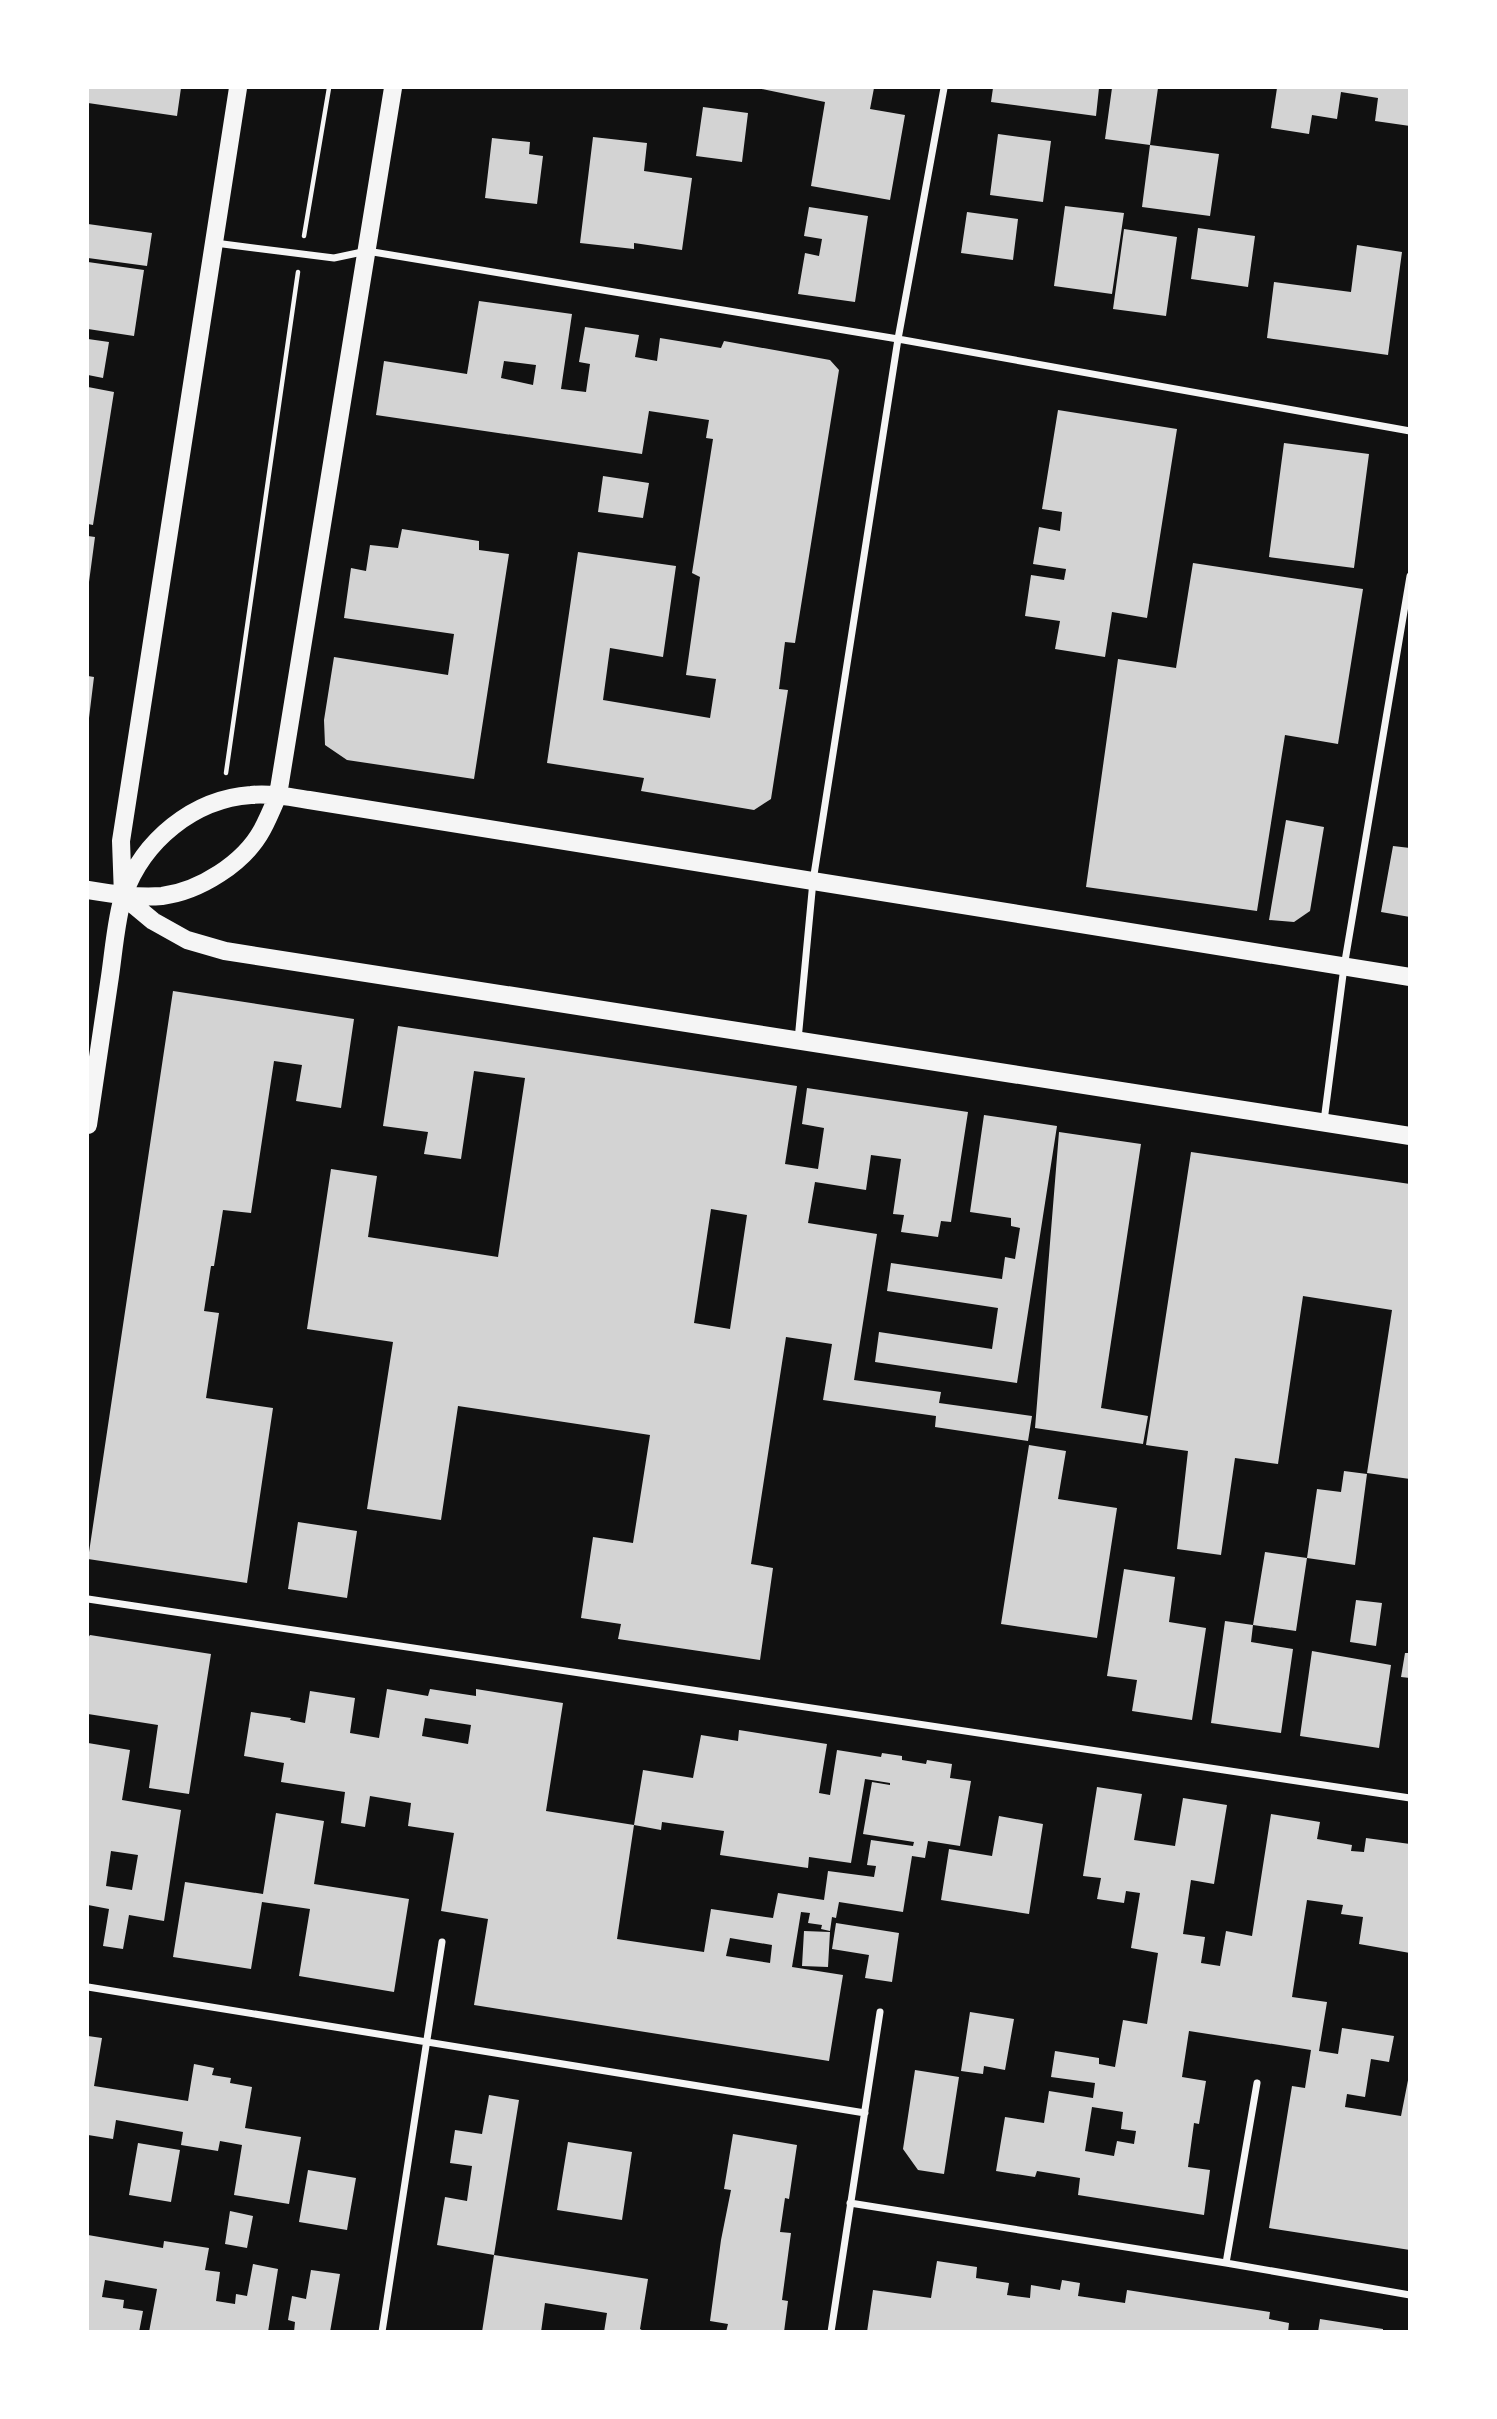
<svg xmlns="http://www.w3.org/2000/svg" width="1497" height="2419" font-family="'Archivo Narrow',sans-serif">
  <style>
    .building { fill: #d3d3d3; fill-rule: evenodd }
    .lines { fill: none; stroke-linecap: round; stroke-linejoin: round }
    .path { stroke: #f5f5f5; stroke-width: 4.5 }
    .minor { stroke: #f5f5f5; stroke-width: 7 }
    .primary { stroke: #f5f5f5; stroke-width: 18 }
  </style>
  <rect width="100%" height="100%" fill="#111"/>
  <path class="building" d="M88 88H181L177 116 88 103Z
    M757 88H874L870 109 905 115 890 200 811 186 825 102Z
    M993 88H1099L1096 116 991 102Z
    M1112 88H1158L1150 145 1219 154 1210 216 1142 207 1150 145 1105 139Z
    M1277 88H1410V126L1375 121 1378 98 1341 92 1337 119 1312 115 1309 134 1271 128Z
    M703 107 748 113 742 162 696 156Z
    M998 134 1051 141 1043 202 990 195Z
    M593 137 647 143 644 171 692 178 682 250 634 243V249L580 243Z
    M492 138 530 142 529 154 543 156 537 204 485 198Z
    M1065 206 1124 213 1112 294 1054 286Z
    M809 207 868 216 855 302 798 294 805 253 819 256 822 239 804 236Z
    M967 212 1018 219 1013 260 961 253Z
    M88 224 152 233 147 266 88 258Z
    M1198 228 1255 236 1248 287 1191 279Z
    M1124 229 1177 237 1166 316 1113 309Z
    M1357 245 1402 252 1388 355 1267 338 1274 282 1351 292Z
    M88 262 144 270 134 336 88 329Z
    M479 301 572 314 561 389 586 392 590 364 579 362 585 327 639 335 635 357 657 361 660 338 721 348 724 341 830 360 839 370 795 643 785 642 779 689 788 690 771 799 754 810 641 791 644 778 547 763 578 552 676 566 663 657 610 648 603 700 710 718 716 679 686 675 700 577 692 573 713 439 706 438 709 420 649 411 642 454 376 415 384 361 467 374ZM504 361 536 365 533 385 501 378Z
    M88 339 109 342 103 378 88 375Z
    M88 387 114 392 93 525 88 524Z
    M1058 410 1177 429 1147 618 1112 612 1105 657 1055 649 1060 621 1025 616 1031 575 1064 580 1066 569 1033 564 1039 527 1060 531 1062 512 1042 509Z
    M1284 443 1369 454 1354 568 1269 557Z
    M603 476 649 483 643 518 598 512Z
    M402 529 479 541V550L509 554 474 779 347 760 325 745 324 720 334 657 448 675 454 634 344 618 351 568 366 571 370 545 398 548Z
    M88 536 95 537 89 582H88Z
    M1193 563 1363 589 1338 744 1285 735 1257 911 1086 887 1118 659 1176 668Z
    M88 676 94 677 89 718H88Z
    M1286 820 1324 827 1310 911 1294 922 1269 920Z
    M1393 846 1410 848V917L1381 912Z
    M173 991 354 1019 341 1108 296 1101 302 1065 274 1061 251 1213 223 1210 214 1266H211L204 1311 219 1313 206 1398 273 1408 247 1583 88 1559Z
    M398 1026 797 1086 785 1164 818 1169 824 1128 802 1124 807 1088 968 1112 951 1222 941 1221 938 1237 901 1232 904 1215 893 1214 901 1159 871 1155 866 1190 815 1182 808 1223 877 1234 854 1380 941 1392 939 1403 1032 1416 1028 1441 935 1427 936 1416 823 1400 832 1344 786 1337 751 1564 773 1568 760 1660 618 1639 621 1624 581 1618 593 1537 633 1543 650 1435 458 1406 441 1520 367 1509 393 1342 307 1329 331 1169 377 1176 368 1237 498 1257 525 1078 474 1071 461 1159 424 1154 428 1132 383 1126ZM711 1209 747 1215 730 1329 694 1323Z
    M984 1115 1057 1126 1017 1383 875 1362 879 1332 992 1349 998 1308 887 1291 891 1263 1002 1279 1005 1257 1015 1259 1020 1228 1011 1226V1218L970 1212Z
    M1059 1132 1141 1144 1101 1408 1148 1416 1143 1444 1035 1428Z
    M1191 1152 1410 1184V1479L1367 1473 1392 1310 1303 1296 1278 1464 1235 1458 1221 1555 1177 1549 1188 1451 1146 1445Z
    M1029 1445 1066 1451 1058 1499 1117 1508 1097 1638 1001 1624Z
    M1344 1471 1367 1474 1355 1565 1307 1558 1296 1631 1253 1625 1265 1552 1307 1558 1317 1489 1341 1492Z
    M298 1522 357 1531 347 1598 288 1589Z
    M1124 1569 1175 1577 1169 1622 1206 1628 1192 1720 1132 1711 1137 1680 1107 1676Z
    M1356 1600 1382 1603 1376 1646 1350 1642Z
    M1225 1621 1253 1625 1251 1642 1293 1649 1281 1733 1211 1723Z
    M90 1635 211 1654 189 1794 149 1788 158 1725 88 1714V1638Z
    M1312 1651 1391 1665 1379 1748 1300 1736Z
    M1405 1653H1410V1678L1401 1677Z
    M387 1689 428 1696 430 1689 476 1696V1689L563 1703 546 1811 634 1825 617 1939 704 1952 711 1909 773 1918 778 1893 824 1900 828 1871 874 1877 876 1866 867 1865 871 1840 913 1846 914 1842 863 1834 872 1782 890 1785V1783L865 1779 851 1863 809 1857 808 1868 720 1855 724 1831 662 1822 661 1830 634 1825 643 1770 693 1778 701 1735 738 1741 739 1730 827 1744 819 1793 830 1795 837 1750 881 1757 882 1753 902 1756V1760L926 1764 927 1760 952 1764 950 1778 971 1781 960 1846 928 1841 925 1858 912 1856 903 1912 839 1902 836 1918 832 1917 830 1931 821 1929 822 1925 808 1923 810 1913 801 1912 792 1967 843 1975 829 2061 474 2005 488 1919 441 1911 454 1833 408 1826 411 1803 370 1796 365 1827 341 1823 345 1792 281 1782 284 1763 244 1756 251 1712 291 1718 290 1720 305 1723 310 1691 355 1698 350 1733 379 1738ZM425 1718 471 1725 468 1744 422 1736ZM730 1938 772 1945 770 1963 726 1956Z
    M88 1743 130 1750 122 1800 181 1810 164 1921 129 1915 123 1949 103 1946 109 1909 88 1905ZM111 1851 138 1855 132 1890 106 1886Z
    M1097 1787 1142 1794 1134 1840 1175 1846 1183 1798 1227 1805 1214 1884 1191 1880 1183 1934 1205 1937 1201 1963 1220 1966 1226 1931 1252 1936 1271 1814 1320 1822 1317 1839 1352 1845 1351 1851 1364 1852 1366 1838 1410 1844V1953L1359 1944 1363 1917 1341 1914 1343 1905 1307 1900 1292 1997 1327 2002 1319 2051 1338 2054 1342 2028 1394 2036 1389 2062 1371 2059 1365 2097 1347 2094 1345 2107 1401 2116 1410 2070V2250L1269 2228 1292 2086 1305 2088 1311 2050 1189 2031 1182 2077 1206 2081 1199 2124 1194 2123 1188 2167 1210 2170 1204 2215 1078 2195 1080 2178 1037 2171 1035 2177 996 2171 1005 2117 1044 2123 1049 2091 1093 2098 1095 2083 1051 2077 1055 2051 1099 2058V2064L1115 2067 1123 2020 1147 2024 1158 1953 1131 1948 1140 1893 1126 1891 1124 1903 1097 1899 1101 1878 1083 1876ZM1092 2107 1123 2112 1121 2129 1136 2131 1134 2144 1117 2141 1114 2156 1085 2151Z
    M276 1813 324 1821 314 1884 409 1899 394 1992 299 1976 310 1909 262 1902 251 1969 173 1957 185 1882 263 1894Z
    M999 1816 1043 1824 1029 1914 941 1900 949 1849 992 1856Z
    M836 1923 899 1933 892 1982 865 1978 869 1955 832 1949Z
    M804 1931 830 1932 828 1967 802 1966Z
    M970 2012 1014 2019 1005 2070 984 2066 983 2074 961 2071Z
    M88 2036 102 2038 94 2086 188 2101 194 2064 214 2068 212 2075 231 2078 230 2083 252 2087 245 2128 301 2137 289 2204 234 2195 242 2145 220 2141 218 2151 181 2145 183 2132 116 2120 113 2139 88 2135Z
    M915 2070 959 2077 944 2174 918 2170 903 2149Z
    M489 2095 519 2100 494 2255 437 2245 445 2197 467 2201 472 2166 450 2163 455 2130 482 2134Z
    M733 2134 797 2145 789 2199 785 2198 780 2232 791 2233 782 2300 788 2301 784 2332H726L728 2324 710 2321 721 2240 731 2190 724 2189Z
    M568 2142 632 2152 622 2220 557 2210Z
    M138 2143 180 2150 171 2202 129 2195Z
    M308 2170 356 2178 347 2230 299 2222Z
    M230 2211 253 2216 247 2248 225 2244Z
    M88 2235 163 2248 164 2241 209 2248 205 2270 220 2272 216 2301 235 2304 236 2294 247 2296 253 2264 278 2269 268 2332H149L157 2289 105 2280 102 2297 124 2300 123 2308 143 2311 139 2332H88Z
    M494 2255 648 2279 640 2329 645 2332H604L607 2313 545 2303 541 2332H482Z
    M937 2261 977 2267 976 2278 1009 2283 1007 2295 1030 2298 1031 2285 1060 2290 1062 2280 1080 2283 1078 2296 1125 2303 1127 2290 1270 2312 1269 2319 1289 2323 1288 2332H867L873 2290 931 2298Z
    M311 2270 340 2274 330 2332H294L295 2322 288 2320 292 2296 306 2299Z
    M1320 2319 1383 2329V2332H1318Z"/>
  <g class="lines">
    <path class="path" d="M304 236 329 88
      M226 773 298 272"/>
    <path class="minor" d="M215 243 334 258 367 251 898 339 1410 431
      M798 1040 813 881 898 339 944 88
      M1324 1121 1344 967 1410 576
      M88 1599 1410 1798
      M88 1987 865 2113
      M850 2203 1226 2263 1410 2295
      M1226 2263 1257 2083
      M382 2332 442 1942
      M831 2332 880 2012"/>
    <path class="primary" d="M88 890C112 894 137 898 162 896 200 891 244 863 262 830 268 819 273 807 278 795L393 88
      M123 896 153 921 187 940 225 951 1410 1136
      M123 896 121 841 238 88
      M88 1125C95 1078 102 1031 109 983 113 959 116 916 124 894 143 841 193 799 251 795 270 793 290 797 309 800L1410 977"/>
  </g>
  <rect width="1497" height="2419" fill="none" stroke="#ffffff" stroke-width="178"/>
</svg>
